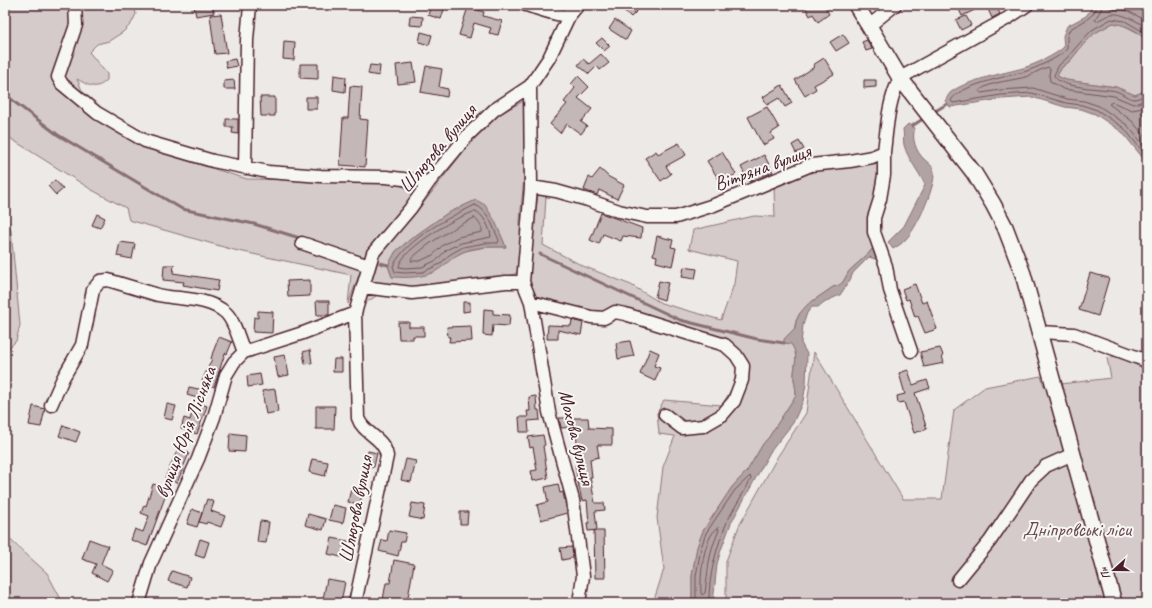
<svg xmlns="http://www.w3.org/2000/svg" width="1152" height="608" font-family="Caveat,sans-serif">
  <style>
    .green { fill: #d4cbca; stroke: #8f757a; fill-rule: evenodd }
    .water { fill: #b1a2a3; stroke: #886e73 }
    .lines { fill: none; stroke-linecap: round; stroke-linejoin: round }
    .shore { stroke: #73535b; stroke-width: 1 }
    .stream { stroke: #886e73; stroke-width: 3 }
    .building { fill: #c4b7b7; stroke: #4a1f2b }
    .minor-casing { stroke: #4a1f2b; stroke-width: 15 }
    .major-casing { stroke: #4a1f2b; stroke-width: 18 }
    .minor { stroke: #f6f6f2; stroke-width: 12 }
    .major { stroke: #f6f6f2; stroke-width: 15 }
    .labels { text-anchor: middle; stroke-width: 4; stroke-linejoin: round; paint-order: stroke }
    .street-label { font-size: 20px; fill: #4a1f2b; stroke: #f6f6f2 }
    .park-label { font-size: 20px; fill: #6c4a53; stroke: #f6f6f2 }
  </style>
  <rect width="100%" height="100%" fill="#ece9e6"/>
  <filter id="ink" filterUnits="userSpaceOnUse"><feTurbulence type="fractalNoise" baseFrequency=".025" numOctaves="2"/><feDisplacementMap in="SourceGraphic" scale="8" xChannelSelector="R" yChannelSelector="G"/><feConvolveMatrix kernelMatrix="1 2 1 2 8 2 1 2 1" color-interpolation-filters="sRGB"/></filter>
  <g filter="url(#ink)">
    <path class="green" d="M5 5H134L136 14 131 24 123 32 109 41 97 44 89 52 107 74V80C95 92 87 84 77 79L93 115 146 148 247 179 386 181 398 184 414 192 410 200 369 249 348 304 351 275 234 250 129 220 126 208 92 190 5 135Z
      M1113 23 1123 25 1140 34 1147 44V85L1142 92 1135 95 1116 87 1066 80 1057 76 1062 67 1070 61 1082 46 1095 33Z
      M527 99 524 121V177L520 220 521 258 518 272 506 278 379 294 364 304 382 249 415 214 487 121ZM476 200 501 235 506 247H486L465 251 451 258 442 267 392 277 388 266 396 251 412 238 446 214Z
      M880 160 874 247 868 254 849 271 843 282 839 286 833 287 814 300 800 313 796 321 791 344C800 356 793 366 794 379 795 385 796 390 796 395L769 437 763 444 747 471 732 487 703 531 697 547 692 576V603H653L664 569 657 518 663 467 675 436 659 434 657 413 664 400 722 405 734 385 737 365 730 353 625 317 609 321H590L540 310 527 280 538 194 546 197 543 245 583 266 631 285 661 303 721 320 734 284 737 261 689 249 693 230 754 216 775 217 774 188 812 170Z
      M5 209 11 231 20 325 16 341 5 352Z
      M814 352 903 499H942L954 410 985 387 1041 376 1044 386 1111 378 1107 358 1117 356 1147 370V603H726V561L739 526 778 456 806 413Z
      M5 535 47 573 63 603H5Z"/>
    <path class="water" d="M1094 5H1147V47C1146 32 1125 25 1113 23L1095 33 1082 46 1070 61 1062 67 1057 76 1066 80 1116 87 1135 95 1142 92 1147 85V163L1122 132 1095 114 1081 109 1065 107 1032 97 1001 99 950 107 945 101C947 98 948 95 950 93 963 81 1005 73 1023 68 1036 64 1054 56 1064 47L1063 36 1067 26 1086 16Z
      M908 124 915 128C911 138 916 152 924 159 929 164 934 166 934 173 935 188 916 230 905 240 902 244 897 246 893 249L888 242 904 226 925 185C919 171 908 160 904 145 903 140 904 134 903 129Z
      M476 200 485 205 495 221 506 247C492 247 477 246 463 252 454 256 451 260 443 266 430 278 409 278 392 277L388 265 396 251 412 238 446 214Z
      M874 247 878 260 869 257 853 273 850 280 840 295 824 302 818 307H812L807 313 803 325 801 343 807 354 806 384 803 401 793 423 770 452 731 523 721 550 717 564 713 603H692V576L697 547 703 531 732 487 747 471 763 444 769 437 796 395C796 390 795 385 794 379 793 366 800 356 791 344L784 343V339L795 328 796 321 800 313 807 305 833 287 839 285 843 282 849 271 868 254Z"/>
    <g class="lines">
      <path class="shore" d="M1097 5C1095 18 1080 23 1070 29L1067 36V49C1059 58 1036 68 1024 72 1009 76 956 86 951 101L953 103 1001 95 1032 93 1066 103 1082 105 1097 110 1124 128 1147 157
        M1102 5 1101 10 1095 19 1096 21C1101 20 1105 16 1111 14 1120 12 1140 22 1147 28
        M1108 5 1109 8 1128 11 1147 21
        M1147 36 1142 31 1125 21 1111 19 1092 30 1079 44 1067 58 1059 65 1054 75C1058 89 1103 88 1116 91 1122 93 1127 98 1133 99 1139 99 1144 96 1147 92
        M1147 99 1138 103 1133 104 1114 96 1063 89 1050 81 1049 75 1050 69 1048 67C1041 69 1035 73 1028 76 1015 81 989 81 979 91L982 93 1000 90 1033 88 1067 99 1084 101 1099 106 1127 125 1147 149
        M1147 106 1138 109 1132 110 1112 102 1109 104 1132 121 1147 139
        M475 205C489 210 493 228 499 240L498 243H485L463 247 449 255 440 264 423 272 405 273 395 272 393 266C409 237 446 219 475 205Z
        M475 211C483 213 491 230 491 237L461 243 446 250 437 260 422 267 405 268 399 267C400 253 437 230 449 223 457 218 467 215 475 211Z
        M474 218C478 220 483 228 482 232L458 237 443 245 433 255 420 261H411L412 258C431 241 451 229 474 218Z
        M718 528 719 530 712 548 709 562 705 593 702 595 701 593C700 578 703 536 718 528Z
        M696 603V576L701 548 706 533 735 490 750 476 751 479C744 493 734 507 727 522 717 545 708 577 709 603"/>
      <path class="stream" d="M5 94 17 104 58 135 182 209 254 224 303 239
        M932 113 947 104
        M912 126 926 117
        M540 254 680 320 757 339 784 343
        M354 255 364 258
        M380 263 388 265"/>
    </g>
    <path class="building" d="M202 5H212L214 13 196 16 194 6Z
      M431 5 445 6 441 19 428 15Z
      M618 5H632L638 10 631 17Z
      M804 5H824L829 14 818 22 813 14 810 16Z
      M957 5H985L962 16Z
      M986 5H996L1000 14 992 18Z
      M468 7 484 12 483 16 502 21 498 35 489 33 491 28 474 23 470 38 459 35Z
      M221 14 227 53 215 54 210 15Z
      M410 16 423 17 422 26 409 25Z
      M966 16 971 25 961 30 956 20Z
      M615 20 631 31 626 40 609 29Z
      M421 32 432 35 429 45 419 42Z
      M843 34 849 43 836 51 830 42Z
      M602 38 610 46 604 51 596 43Z
      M867 40 872 49 866 51 862 42Z
      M284 41 295 42 294 60 283 59Z
      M601 54 609 63 600 70 597 66 589 74 578 65 583 59 589 64Z
      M824 58 834 74 814 85 816 89 805 96 795 80 814 67 813 65Z
      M235 59 237 66 227 68 225 61Z
      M413 63 416 82 398 84 396 65Z
      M300 64H318V79L300 78Z
      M370 65 380 66 379 76 368 74Z
      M426 66 442 69 439 87 448 89 447 97 421 92Z
      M334 75 346 77 345 92 333 90Z
      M578 76 589 87 578 98 592 109 581 122 587 126 581 134 567 124 560 133 550 124 567 104 564 102 575 88 571 84Z
      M234 80 235 89H224V81Z
      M864 80H876V87L864 88Z
      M782 85 792 103 785 107 779 98 767 105 763 97Z
      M350 86 362 87 360 119 368 120 365 167 340 165 343 118H348Z
      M260 97H275V116H261Z
      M306 97H317V109H306Z
      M767 107 779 128 771 133 774 139 763 145 748 117Z
      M226 119H238V134L232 133 233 127H226Z
      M799 141 804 149 796 153 792 145Z
      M679 143 686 155 666 166 671 174 661 181 645 158 656 151 658 154Z
      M722 152 736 174 721 183 707 161Z
      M764 155 773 172 749 182 741 167Z
      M600 169 609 177 624 185 617 199 599 190 597 195 584 190 589 177 592 179Z
      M55 180 63 189 56 195 48 186Z
      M601 213 642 228 641 238 623 236 621 241 603 234 599 244 590 240Z
      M97 214 105 218 100 228 92 225Z
      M657 236 673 240 671 247 676 248 672 266 656 262 657 256 653 255Z
      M120 242 135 244 132 259 117 256Z
      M164 265H174L173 273 219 280 217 291 183 285 184 282 163 280Z
      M684 267 697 269 695 279 682 277Z
      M1090 273 1109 278 1098 316 1079 310Z
      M310 280V296L288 297 287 281Z
      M659 281 668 283 664 300 655 297Z
      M915 284 922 303 927 301 937 329 925 333 918 316 915 317 909 299 906 300 902 289Z
      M316 301H329V315H317Z
      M463 302H470V311L463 312Z
      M484 309 493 310V314L510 315 509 326 493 325 492 336 483 335Z
      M258 311 273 312 272 333 253 332 254 317 258 318Z
      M572 320 583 323 581 335 558 330V339H547L548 325 571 326Z
      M398 322H409V327H424V336H413V339H399Z
      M471 326 472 341 449 342 450 337H448L447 327Z
      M219 337 232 342 227 354 225 353 214 387 202 381 212 359H211L213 352Z
      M630 341 634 356 618 359 616 343Z
      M940 348 943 355 942 356 944 363 924 367 920 352Z
      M650 349 659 353 654 366 660 368 655 381 640 374Z
      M310 350 312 363 305 364 303 352Z
      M285 355 289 375 278 377 274 357Z
      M334 359H342V372H333Z
      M908 370 913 385 927 380 930 388 915 393 927 429 914 433 904 402 898 403 897 396 905 394 899 373Z
      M260 374 262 385 248 387 247 376Z
      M189 387 203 390 201 399 187 395Z
      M275 389 278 412 266 414 262 391Z
      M536 396 537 410H539L540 420 528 421 529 432H520L519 417H528L527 411H530L529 397Z
      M195 402 207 406 197 434 181 429 184 418 190 420Z
      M167 404 176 406 172 420 164 418Z
      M33 406 45 409 41 427 29 425Z
      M316 406H335L334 429H316Z
      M559 418H588L589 428 612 429V445H597L599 457 590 459 592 477H590L595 503H604L605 510 595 511 597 530 588 531 587 523H589L587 500 582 501 577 478 575 465H581L576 436H574L573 427 561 428Z
      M63 425 80 432 76 442 59 436Z
      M230 433 246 435 245 452 229 451Z
      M543 435 545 445 543 446 548 478 533 481 531 471 537 470 533 447 530 448 528 437Z
      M178 449 189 453 177 483 165 478Z
      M368 451 377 453 374 467 365 465Z
      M312 459 328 462 325 476 309 472Z
      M406 459 416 461 411 482 401 480Z
      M153 484 168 489 147 546 131 540 135 529 143 532 149 516 141 513 144 505 146 506Z
      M558 484 560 493 563 492 567 513 541 520 537 505 548 502 545 487Z
      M351 489 363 491 360 504 348 502Z
      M207 499 214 502 211 511 225 516 221 527 207 522 206 524 199 522Z
      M412 503 425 505 423 520 409 517Z
      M333 505 346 508 343 523 329 520Z
      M192 509 202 513 197 527 187 524Z
      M460 512H468L467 524H460Z
      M308 514 326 519 323 530 305 525Z
      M260 521 269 522 266 543 257 542Z
      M389 530 406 533 404 542H401L398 556 379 551 382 540 387 541Z
      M594 531H604L605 578H595Z
      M332 538 348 541 345 558 328 554Z
      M89 539 108 546 101 564 113 570 107 581 92 573 96 564 82 559Z
      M200 539 209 542 204 558 195 555Z
      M572 547 573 558 562 560 560 548Z
      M394 560 414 564 407 603 383 600 386 583H390Z
      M172 571 190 577 187 587 168 581Z
      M327 579 345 582 341 602 323 599Z"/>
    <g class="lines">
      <defs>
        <path id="minor" d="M75 5 76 25 58 77 62 84 97 113 145 141 213 161 268 172 321 176 386 177 429 182
          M526 5C540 9 554 15 569 16L570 10
          M869 26 895 5
          M530 86 531 187 523 282 531 302 549 412 573 500 583 576 579 603
          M884 152V175L880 199 874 218V232L886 266 890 290 911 351
          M245 168 247 40 250 5
          M531 187 556 191 588 200 619 211 647 217H676L714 205 811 165 850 161 872 157 884 152C887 127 888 101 900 78L1008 18 1027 5
          M302 243 369 266
          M363 287 412 293 506 282H523
          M531 302 591 317 604 318 615 312 625 314 725 345 736 355 743 366 742 380 734 401 722 415 703 426 682 428 665 415
          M1040 332 1074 334 1147 361
          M244 352 303 333 355 313
          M51 405 63 378 82 345 93 290 100 281 108 280C125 285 141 290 158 295 180 300 208 297 226 313 235 322 239 340 244 352L234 362 226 375 214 417 198 459 151 563 139 603
          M958 580 990 541 1031 480 1046 466 1073 454
          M355 603 387 456C384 437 363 434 358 418L355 313 373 253 410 209 429 182 468 135 494 110 530 86 549 58 569 16 578 5"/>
        <path id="major" d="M856 5 869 26 900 78 974 173 993 204 1005 227 1023 274 1114 603"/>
      </defs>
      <use href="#minor" class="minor-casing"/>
      <use href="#major" class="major-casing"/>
      <use href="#minor" class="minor"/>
      <use href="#major" class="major"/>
    </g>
  </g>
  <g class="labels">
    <g class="street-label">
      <text transform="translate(437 148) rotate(-50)" y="7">Шлюзова вулиця</text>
      <text transform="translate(762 167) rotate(-20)" y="7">Вітряна вулиця</text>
      <text transform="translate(185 432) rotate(-69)" y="7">вулиця Юрія Лісняка</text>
      <text transform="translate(577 437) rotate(76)" y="7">Мохова вулиця</text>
      <text transform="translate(355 509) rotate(-79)" y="7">Шлюзова вулиця</text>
    </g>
    <g class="park-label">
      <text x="1077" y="536">Дніпровські ліси</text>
    </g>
  </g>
  <rect width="1152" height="608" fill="none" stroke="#f6f6f2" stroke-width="20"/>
  <rect x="10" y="10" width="1132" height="588" fill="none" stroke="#4a1f2b" stroke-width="1.5" filter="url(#ink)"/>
  <g transform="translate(1114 570) rotate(249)" stroke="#f6f6f2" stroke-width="3" paint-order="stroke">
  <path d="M0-3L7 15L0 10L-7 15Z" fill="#4a1f2b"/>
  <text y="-6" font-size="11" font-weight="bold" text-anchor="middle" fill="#4a1f2b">Пн</text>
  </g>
</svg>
